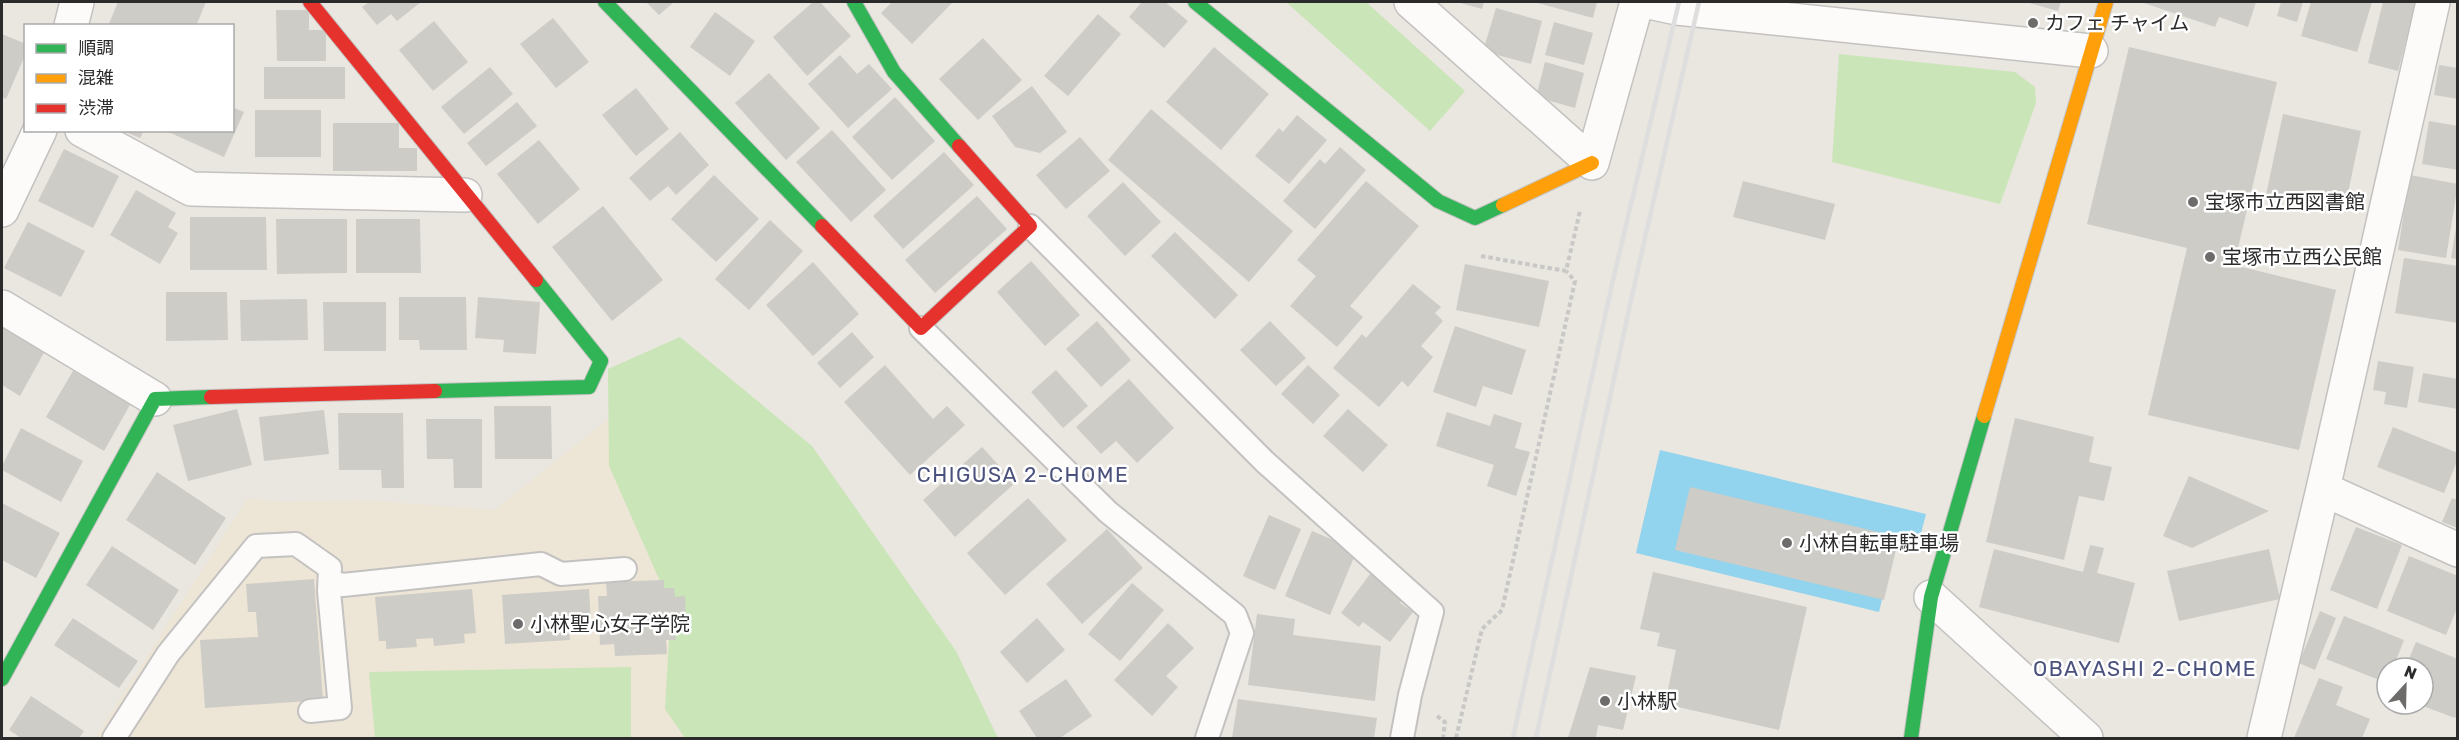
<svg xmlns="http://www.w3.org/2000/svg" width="2459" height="740" font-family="Rubik,'Noto Sans JP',sans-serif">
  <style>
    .education { fill: #ede5d5 }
    .green { fill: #cae5b8 }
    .water { fill: #92d3ed }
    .building { fill: #ceccc7 }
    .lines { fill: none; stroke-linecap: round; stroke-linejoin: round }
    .lane-casing { stroke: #c3c2c1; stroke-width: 26 }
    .street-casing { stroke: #c3c2c1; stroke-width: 36 }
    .fast-casing { stroke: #c3c2c1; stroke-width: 16 }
    .slow-casing { stroke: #c3c2c1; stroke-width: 16 }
    .jam-casing { stroke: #c3c2c1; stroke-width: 16 }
    .path { stroke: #c8c8c7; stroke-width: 4; stroke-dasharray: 4.5 3; stroke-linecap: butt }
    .lane { stroke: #fcfbfa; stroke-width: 22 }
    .street { stroke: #fcfbfa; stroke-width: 33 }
    .fast { stroke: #30b455; stroke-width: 14 }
    .slow { stroke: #ff9f0a; stroke-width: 14 }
    .jam { stroke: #e5322d; stroke-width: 14 }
    .rail { stroke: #dededf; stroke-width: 4.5 }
    .poi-dot { fill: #6e6c6a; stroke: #fff; stroke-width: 2 }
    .labels { text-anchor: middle; stroke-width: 5; stroke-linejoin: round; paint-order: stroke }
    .poi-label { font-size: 20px; fill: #2b2b2b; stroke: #fff; text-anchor: start }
    .neighbourhood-label { font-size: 21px; letter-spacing: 1.5px; fill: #4a517d; stroke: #fff }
  </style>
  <rect width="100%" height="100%" fill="#eae6e0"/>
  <path class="education" d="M609 418 943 738H95L248 498 282 502 361 500 495 510Z"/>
  <path class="green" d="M1286 2H1366L1465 91 1430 131Z
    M1839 54 2015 72 2035 87 2036 103 2000 204 1832 162Z
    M680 337 812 446 956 651 998 738H685L665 709 671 606 609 466 608 369Z
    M631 667V738H375L369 672Z"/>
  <path class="water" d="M1660 450 1926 514 1918 545 1896 540 1879 612 1636 553Z"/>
  <path class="building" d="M118 2H206L196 26H108Z
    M369 2H421L397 21 391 14 377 25 362 7Z
    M646 2H674L659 15Z
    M813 2H820L851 36 807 76 773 37Z
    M892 2H953L912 44 881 13Z
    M1142 2H1165L1188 21 1164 48 1129 17Z
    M1457 2H1484L1482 9Z
    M1534 2H1597L1593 18Z
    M2026 2H2061L2058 11Z
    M2141 2H2256L2248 27 2219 17 2215 27Z
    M2281 2H2303L2297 22 2277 16Z
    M2311 2H2372L2357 52 2301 36Z
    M2383 2H2416L2398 71 2368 63Z
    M1496 8 1542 21 1531 64 1483 51Z
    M276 10H309V30H326V61H277Z
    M715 12 755 41 730 76 690 47Z
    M1098 14 1121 34 1068 96 1044 76Z
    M553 18 589 62 556 88 520 44Z
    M434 21 468 62 433 91 399 50Z
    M1554 22 1593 33 1584 65 1545 55Z
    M2 34 26 44V53L6 99 2 97Z
    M983 38 1022 80 978 120 939 79Z
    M1214 47 1269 94 1221 150 1166 102Z
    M2129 47 2277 82 2234 265 2336 290 2299 450 2148 415 2187 248 2087 224Z
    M840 55 857 74 869 64 892 89 848 128 808 84Z
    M1545 62 1584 73 1575 108 1536 97Z
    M2439 65 2458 68V99L2434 95Z
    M264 67H345V99H264Z
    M490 67 513 94 464 134 441 107Z
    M769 73 820 128 786 160 735 103Z
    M1032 86 1067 132 1040 153 1015 147 992 116Z
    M636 88 669 129 636 156 602 115Z
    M895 97 935 141 892 180 852 137Z
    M517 102 537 126 486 166 467 143Z
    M232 107 244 112 224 157 164 130H232Z
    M1151 109 1293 231 1249 282 1108 160Z
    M255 110H321V157H255Z
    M2283 114 2361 131 2344 212 2266 195Z
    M1297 115 1327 140 1289 184 1255 156 1279 128 1283 132Z
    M2429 121 2458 126V170L2422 164Z
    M333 123H399V148H417V171H333Z
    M121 130H144L140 138Z
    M832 130 886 190 851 222 796 162Z
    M680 132 709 165 676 195 668 186 650 201 629 178Z
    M1080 137 1110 171 1066 209 1036 175Z
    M539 140 580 189 538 224 497 174Z
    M1340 147 1366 170 1315 229 1283 201 1320 159 1325 164Z
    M64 149 119 176 93 228 38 201Z
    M944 152 974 185 903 249 873 216Z
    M714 175 759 219 716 262 671 219Z
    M2410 175 2458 184 2446 258 2398 250Z
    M1366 181 1419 226 1350 306 1363 317 1337 347 1290 306 1316 276 1297 260Z
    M1743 181 1835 204 1825 240 1733 217Z
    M1123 182 1161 222 1125 256 1087 216Z
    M136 190 176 213 168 227 178 233 160 264 110 235Z
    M977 196 1007 229 935 293 905 260Z
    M603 206 663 280 612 321 552 247Z
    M190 217H266L267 270H190Z
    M276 219H347V273L277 274Z
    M356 219H420L421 273H356Z
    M770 220 803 251 749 310 715 279Z
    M28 222 85 251 61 297 4 268Z
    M2456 228 2458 229V259L2451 258Z
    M1175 232 1238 295 1215 319 1151 256Z
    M2404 258 2458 266V323L2395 313Z
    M1031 261 1080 315 1045 346 997 292Z
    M813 262 859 314 813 356 766 305Z
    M1465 264 1549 281 1539 327 1456 310Z
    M1413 284 1441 307 1435 313 1443 321 1421 346 1433 357 1408 387 1402 381 1379 407 1333 368 1362 334 1366 338Z
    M166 292H227L228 340 166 341Z
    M399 297H466L467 350H420L419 340H399Z
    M478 297 540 302 536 354 503 352 504 340 475 338Z
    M307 299 308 340 241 341 240 300Z
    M323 302H386V351H324Z
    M1097 321 1131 360 1101 387 1066 349Z
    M1270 321 1306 358 1276 386 1240 350Z
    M2 323 46 349 20 396 2 385Z
    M1455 326 1526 350 1512 395 1483 386 1476 407 1433 392Z
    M852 332 874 357 840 388 817 363Z
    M2378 361 2414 367 2407 408 2384 404 2386 392 2373 390Z
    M885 365 933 419 947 406 965 425 910 475 844 402Z
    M1308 365 1340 395 1313 424 1281 394Z
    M1056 370 1088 406 1063 428 1031 392Z
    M73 371 131 403 104 451 46 417Z
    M2423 373 2458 379V409L2418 402Z
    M1129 379 1174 428 1137 463 1116 441 1101 454 1076 427Z
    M494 406H551L552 459H495Z
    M237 409 252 465 188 481 173 425Z
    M1348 409 1388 445 1363 472 1323 436Z
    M324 410 329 454 264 461 259 417Z
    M1447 412 1490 426 1494 414 1522 423 1515 448 1530 452 1516 496 1487 486 1494 465 1436 446Z
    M338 413H403L404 488H382L381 470H339Z
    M2015 418 2094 437 2089 462 2112 467 2104 501 2079 496 2064 560 1986 542Z
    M426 419H482V488H454L453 459H427Z
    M2393 427 2458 453V459L2444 493 2377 467Z
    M21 428 83 461 61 502 2 470V466Z
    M982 447 1015 483 955 537 923 500Z
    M157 472 226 518 195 565 126 520Z
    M2189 476 2269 511 2192 548 2163 536Z
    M1690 487 1899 537 1884 600 1675 550Z
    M1028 498 1067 540 1005 595 967 553Z
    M2452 498 2458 500V528L2442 522Z
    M2 503 60 533 36 578 2 560Z
    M1269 515 1301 529 1275 590 1243 576Z
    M2356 527 2402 545 2377 609 2330 590Z
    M1107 529 1143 568 1082 624 1046 584Z
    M1312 531 1357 550 1330 615 1285 596Z
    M2090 545 2104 548 2097 573 2135 583 2119 643 1979 607 1994 549 2083 572Z
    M112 546 179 590 153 630 86 585Z
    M2269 549 2280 599 2179 621 2167 571Z
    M2409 556 2458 576V606L2446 635 2387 611Z
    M1373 570 1406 595 1400 603 1413 612 1390 642 1363 622 1359 627 1341 613Z
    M1653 572 1807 607 1779 730 1665 704 1676 650 1657 646 1660 633 1640 629Z
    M314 579 323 700 205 708 200 640 258 637 256 612H248L246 584Z
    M664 580V588H674L675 597 685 596 686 622H675L676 640H666L667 654 615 656 614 644 600 645 598 596H607L606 582Z
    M1132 583 1164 610 1120 661 1088 634Z
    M472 589 476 633 464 634 465 643 434 646 433 638 416 639 417 647 386 649V641H379L375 597Z
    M589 589 591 623 569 624 570 640 505 644 502 595Z
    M2320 611 2336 618 2315 670 2299 663Z
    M1257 614 1295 619 1293 635 1381 646 1375 701 1248 685Z
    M2344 616 2404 640 2393 668H2387V683L2326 659Z
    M73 618 138 661 119 688 54 645Z
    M1037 618 1065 650 1027 683 1000 652Z
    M1168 623 1194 648 1166 676 1178 687 1152 716 1114 680Z
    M2416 642 2458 659V712L2455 718 2423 706V668H2405Z
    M1590 667 1636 676 1623 730 1598 725 1596 738H1568Z
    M2319 678 2343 687 2336 705 2370 719 2362 738H2294Z
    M1066 679 1092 716 1060 738H1037L1019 711Z
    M31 696 84 731 79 738H21L9 730Z
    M1238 699 1377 718 1374 738H1232Z"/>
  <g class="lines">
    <defs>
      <path id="lane" d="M1030 226 1265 462 1432 612 1410 695 1402 738
        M921 328 1108 512 1235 615 1242 633 1207 738
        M330 582 343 585 541 564 561 574 625 569
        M114 738 168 654 256 546 296 544 330 568 329 591 340 708 310 711"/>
      <path id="street" d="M1411 2 1592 163 1637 2
        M1649 2 1677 8 2091 51
        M71 26 77 2
        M82 130 191 189 465 195
        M2 210 40 130
        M2 307 155 399
        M2323 489 2458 550
        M1931 597 2086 738
        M2264 738 2323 489 2433 2"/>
      <path id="fast" d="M605 2 822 226
        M854 2 894 72 959 146
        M1195 2 1438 201 1475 218 1503 205
        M435 391 589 387 601 361 536 280
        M2 679 155 399 211 397
        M1911 738 1931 597 1984 416"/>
      <path id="slow" d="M1503 205 1592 163
        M1984 416 2106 2"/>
      <path id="jam" d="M310 2 536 280
        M822 226 921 328 1030 226 959 146
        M211 397 435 391"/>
    </defs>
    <use href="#lane" class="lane-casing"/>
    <use href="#street" class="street-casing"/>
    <use href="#fast" class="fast-casing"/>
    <use href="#slow" class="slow-casing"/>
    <use href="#jam" class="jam-casing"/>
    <path class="path" d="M1481 256 1566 271 1580 211
      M1437 716 1445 722 1443 738
      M1456 738 1482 629 1502 610 1575 281 1566 271"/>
    <use href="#lane" class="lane"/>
    <use href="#street" class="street"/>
    <use href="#fast" class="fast"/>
    <use href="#slow" class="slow"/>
    <use href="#jam" class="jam"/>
    <path class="rail" d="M1513 738 1613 280 1679 2
      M1536 738 1635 282 1699 2"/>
  </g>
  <g class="poi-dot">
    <circle cx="2033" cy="23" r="6"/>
    <circle cx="2193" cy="202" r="6"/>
    <circle cx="2210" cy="257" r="6"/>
    <circle cx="1787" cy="543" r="6"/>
    <circle cx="518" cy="624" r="6"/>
    <circle cx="1605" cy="701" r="6"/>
  </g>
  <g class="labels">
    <g class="poi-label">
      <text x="2045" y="30">カフェ チャイム</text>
      <text x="2205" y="209">宝塚市立西図書館</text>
      <text x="2222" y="264">宝塚市立西公民館</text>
      <text x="1799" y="550">小林自転車駐車場</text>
      <text x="530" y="631">小林聖心女子学院</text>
      <text x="1617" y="708">小林駅</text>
    </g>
    <g class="neighbourhood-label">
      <text x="1023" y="482">CHIGUSA 2-CHOME</text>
      <text x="2145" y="676">OBAYASHI 2-CHOME</text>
    </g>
  </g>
  <rect width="2459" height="740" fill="none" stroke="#2b2b2b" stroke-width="6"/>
  <rect x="24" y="24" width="210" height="108" fill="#ffffff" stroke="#aaaaaa" stroke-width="1.5"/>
  <rect x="36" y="44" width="30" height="9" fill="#30b455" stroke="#aaaaaa" stroke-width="1.5"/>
  <text x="78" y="54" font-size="18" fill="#2b2b2b">順調</text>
  <rect x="36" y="74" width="30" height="9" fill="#ff9f0a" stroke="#aaaaaa" stroke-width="1.5"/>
  <text x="78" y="84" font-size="18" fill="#2b2b2b">混雑</text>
  <rect x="36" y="104" width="30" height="9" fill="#e5322d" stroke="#aaaaaa" stroke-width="1.5"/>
  <text x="78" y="114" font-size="18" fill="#2b2b2b">渋滞</text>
  <g transform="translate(2405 686) rotate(22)"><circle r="28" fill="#ffffff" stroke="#aaaaaa" stroke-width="1.5"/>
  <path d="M0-4.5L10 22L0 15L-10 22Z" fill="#6e6c6a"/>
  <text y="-9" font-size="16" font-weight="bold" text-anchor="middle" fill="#2b2b2b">N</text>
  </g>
</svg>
